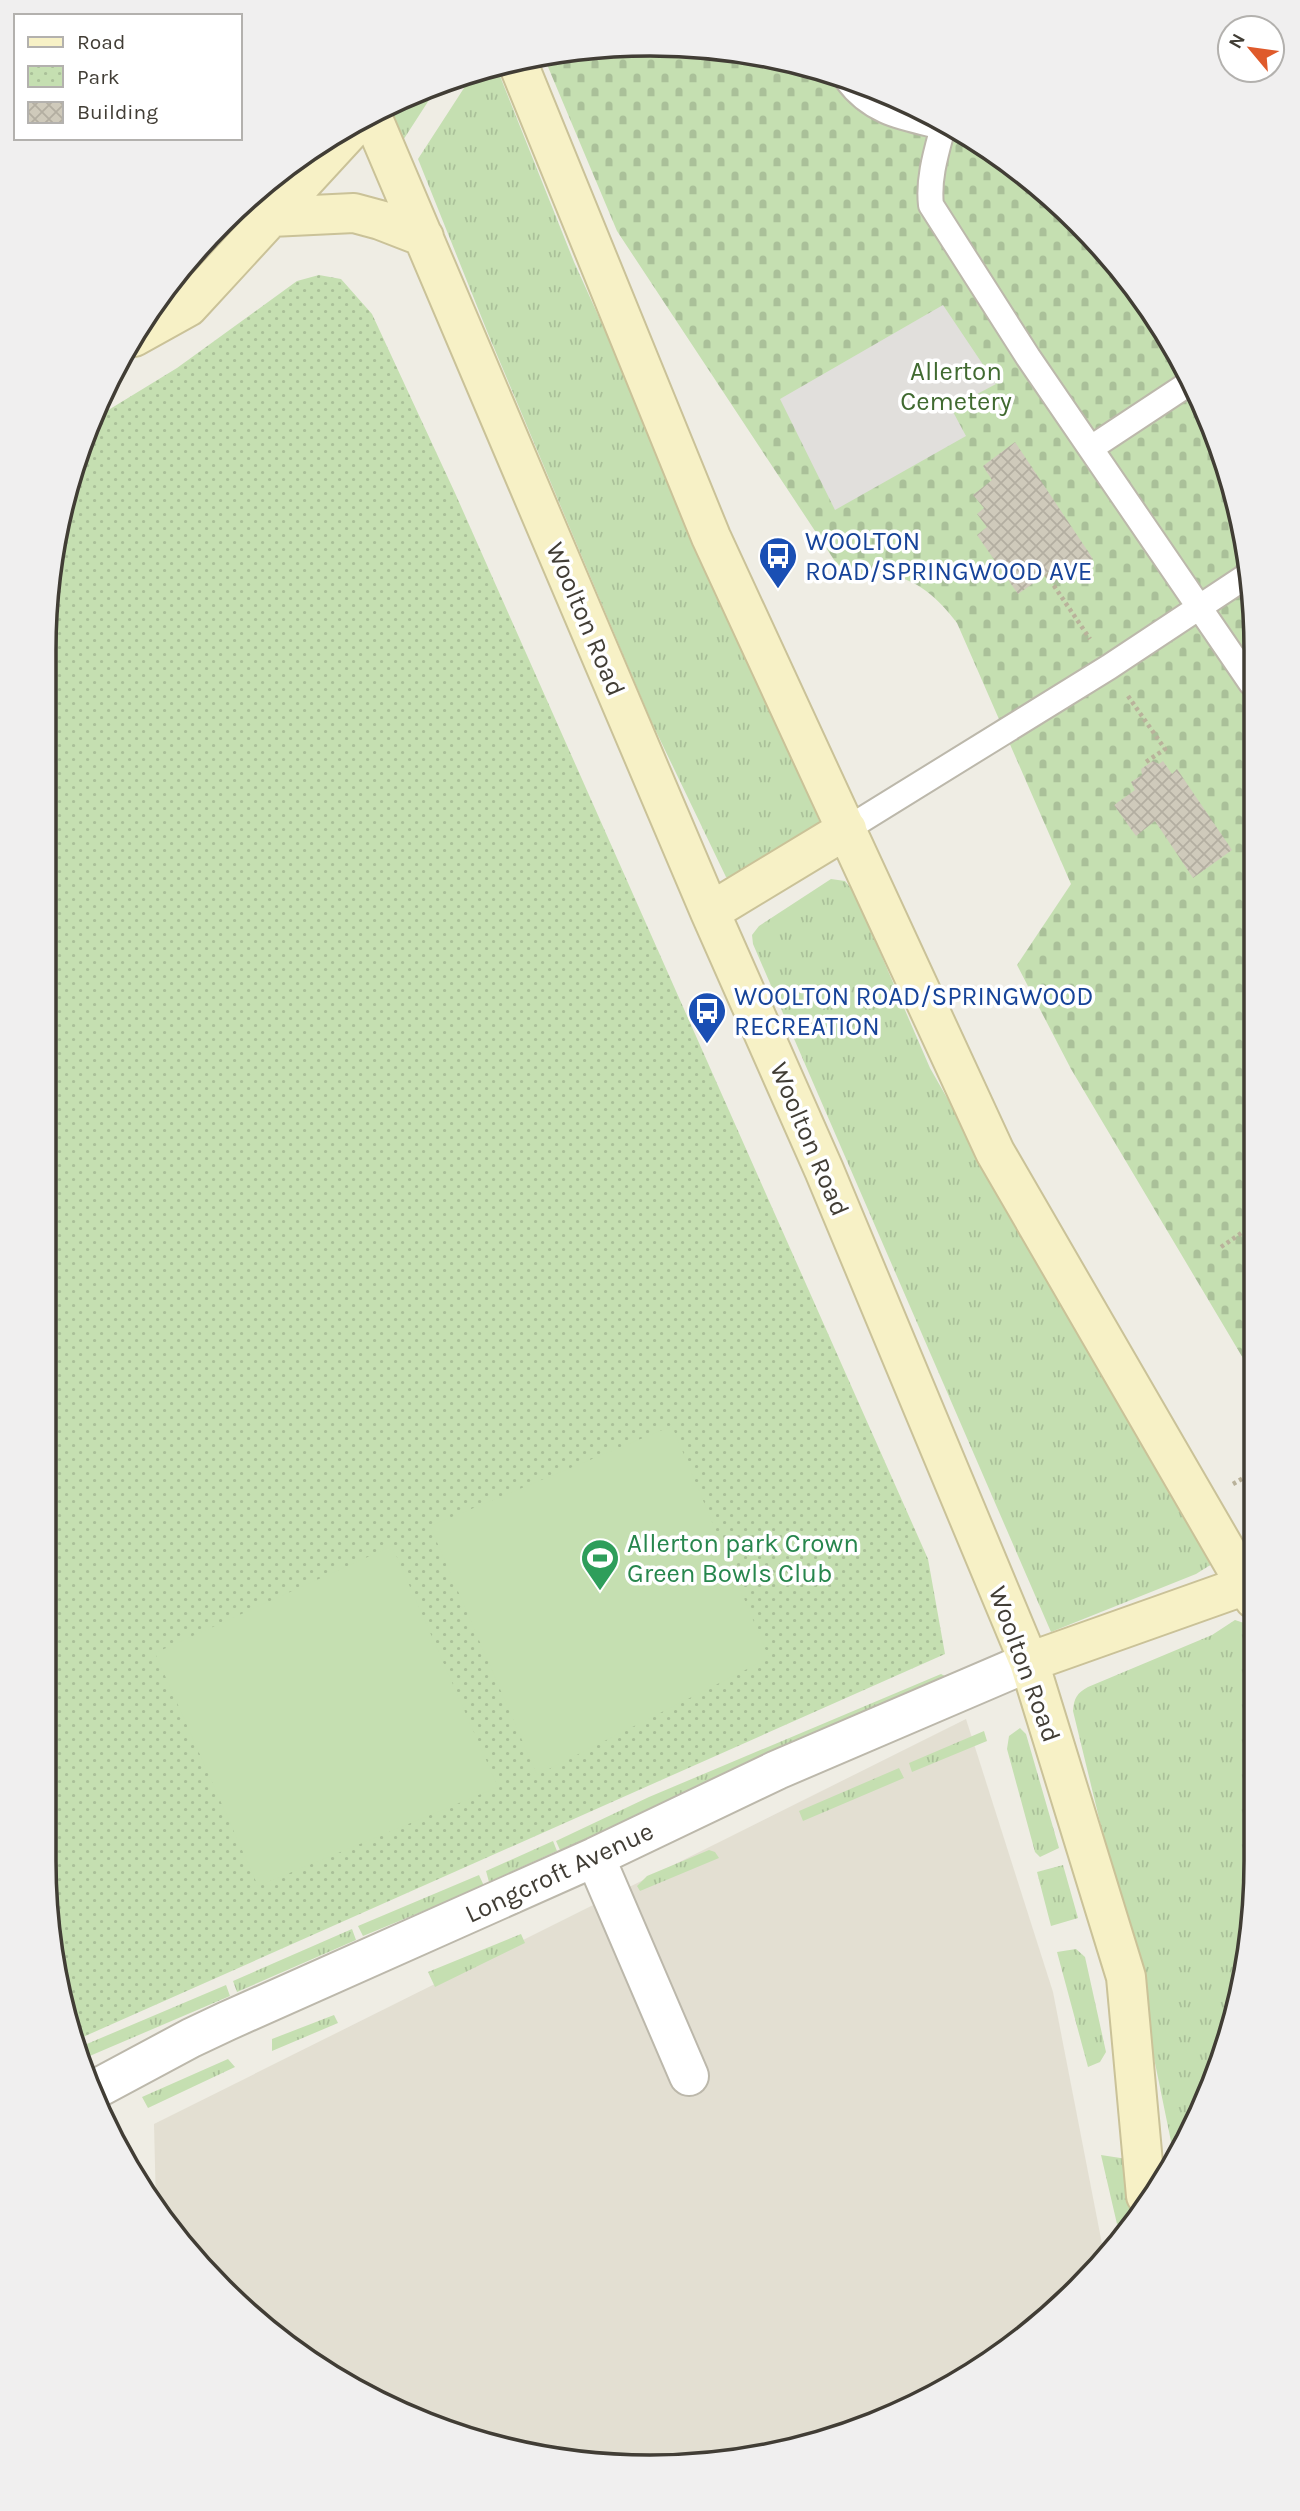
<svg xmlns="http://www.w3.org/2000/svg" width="1300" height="2511" font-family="Karla,sans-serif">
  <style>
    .residential { fill: #e3dfd2 }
    .grass { fill: url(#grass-tufts) }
    .cemetery { fill: url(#cemetery-stones) }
    .park { fill: url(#park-dots) }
    .pitch { fill: #c5dfb1 }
    .parking { fill: #e1dfdc }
    .building { fill: url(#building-cross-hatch) }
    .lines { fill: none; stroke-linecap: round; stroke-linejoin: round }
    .lane-casing { stroke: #bcb8ab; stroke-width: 28 }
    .street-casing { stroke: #bcb8ab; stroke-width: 42 }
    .secondary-casing { stroke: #cac298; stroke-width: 42 }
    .path { stroke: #b9b29b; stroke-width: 4.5; stroke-dasharray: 3.5 3.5; stroke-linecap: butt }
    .lane { stroke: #fff; stroke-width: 24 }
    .street { stroke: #fff; stroke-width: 38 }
    .secondary { stroke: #f7f1c6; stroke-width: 38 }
    .labels { text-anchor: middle; stroke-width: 7; stroke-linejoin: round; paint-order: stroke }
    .park-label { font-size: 26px; fill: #406a30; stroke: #fff }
    .transit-label { font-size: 26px; fill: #164399; stroke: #fff; text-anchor: start }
    .street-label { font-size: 26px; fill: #413d35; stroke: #fff }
    .leisure-label { font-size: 26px; fill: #27864d; stroke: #fff; text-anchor: start }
    .rim { fill: none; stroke: #413d35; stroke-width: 3.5 }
  </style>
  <defs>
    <pattern id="grass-tufts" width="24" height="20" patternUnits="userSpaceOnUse" patternTransform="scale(1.75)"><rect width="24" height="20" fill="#c5dfb1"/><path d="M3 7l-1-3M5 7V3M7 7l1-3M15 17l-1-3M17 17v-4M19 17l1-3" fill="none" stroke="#aac099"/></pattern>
    <pattern id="cemetery-stones" width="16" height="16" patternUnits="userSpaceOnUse" patternTransform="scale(1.75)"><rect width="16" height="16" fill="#c5dfb1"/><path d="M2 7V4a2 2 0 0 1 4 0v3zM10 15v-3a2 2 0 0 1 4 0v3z" fill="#aac099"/></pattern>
    <pattern id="park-dots" width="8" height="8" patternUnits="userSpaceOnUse" patternTransform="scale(1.75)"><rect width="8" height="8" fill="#c5dfb1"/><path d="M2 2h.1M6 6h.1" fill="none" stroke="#aac099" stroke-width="1.8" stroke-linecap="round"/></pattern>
    <pattern id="building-cross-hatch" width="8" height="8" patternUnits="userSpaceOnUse" patternTransform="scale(1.75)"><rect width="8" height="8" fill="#cfcabb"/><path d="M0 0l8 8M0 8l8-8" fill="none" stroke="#b3aea1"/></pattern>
  </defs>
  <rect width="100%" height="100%" fill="#efede4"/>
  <path class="residential" d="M966 1719 1053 1992 1104 2254 1078 2290 986 2365 882 2421 690 2466 493 2447 314 2365 169 2230 156 2206 154 2124Z"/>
  <path class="grass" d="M496 66 574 262 684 505 824 832 740 885 726 877 652 723 489 336 418 159 475 71Z
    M440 83 398 148 386 119 401 100Z
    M831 879 845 881 854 892 930 1068 1212 1564 1196 1574 1051 1632 753 944 752 935 759 926Z
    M1235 1620 1244 1623 1254 1638 1255 1900 1236 2018 1194 2129 1174 2156 1136 1970 1073 1711C1074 1698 1077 1693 1088 1687L1212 1635Z
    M941 1674 951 1679 560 1850 556 1841 649 1797Z
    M1020 1728 1026 1734 1059 1848 1040 1857 1035 1852 1007 1749 1009 1736Z
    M984 1731 987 1741 912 1772 909 1763Z
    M899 1768 904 1778 803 1821 799 1811Z
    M553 1841 557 1851 489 1882 486 1871Z
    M709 1850 715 1852 719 1858 640 1891 637 1886 647 1876Z
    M1063 1865 1078 1918 1051 1926 1037 1872Z
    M479 1875 484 1886 363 1936 358 1926Z
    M352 1929 356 1940 237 1992 233 1981Z
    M521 1934 525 1943 435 1987 428 1972Z
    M1076 1949 1085 1957 1106 2052 1100 2062 1088 2067 1057 1952Z
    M226 1985 230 1996 78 2061 75 2049Z
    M334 2015 338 2023 272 2051V2039Z
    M228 2059 235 2067 148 2108 142 2097Z
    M1101 2155 1127 2159 1136 2210 1128 2221 1117 2224Z"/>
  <path class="cemetery" d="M690 45 807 65 918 106 1050 194 1154 313 1210 418 1251 570 1253 1375 1071 1069 1017 965 1071 884 957 623C939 599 911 572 878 576 869 577 859 581 850 584L617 231 543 55 571 49Z"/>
  <path class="park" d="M319 275 341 279 372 314 455 493 928 1559 945 1654 74 2041 44 1861 45 611 65 493 92 420 177 368 297 281Z"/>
  <path class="pitch" d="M672 1426 769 1658 537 1775 430 1526Z
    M392 1546 498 1787 258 1886 155 1653Z"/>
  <path class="parking" d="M943 305 996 384 951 408 966 436 835 510 780 399Z"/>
  <path class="building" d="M1015 442 1093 559 1066 581 1056 567 1018 594 977 535 987 527 977 514 984 508 973 495 992 480 983 466Z
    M1153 761 1159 764 1163 761 1172 774 1177 769 1232 850 1193 878 1155 821 1136 836 1114 805 1135 790 1131 782 1142 775 1141 769Z"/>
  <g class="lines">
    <defs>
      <path id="lane" d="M847 80C872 114 905 118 943 127
        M947 125 943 127C936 153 928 179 931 205L1028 357 1251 683
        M1091 448 1191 382
        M847 829 1109 667 1251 573"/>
      <path id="street" d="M595 1857 689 2076
        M94 2090 191 2038 227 2021 595 1857 777 1770 1029 1662"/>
      <path id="secondary" d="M517 61 711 537 995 1152 1254 1599
        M371 114 710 912 824 1170 1029 1662 1126 1977 1146 2196
        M271 217 354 213 380 220 424 237
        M134 337 188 307 361 119
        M710 912 847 829
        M1029 1662 1246 1585"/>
    </defs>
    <use href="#lane" class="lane-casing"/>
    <use href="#street" class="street-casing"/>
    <use href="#secondary" class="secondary-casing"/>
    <path class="path" d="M1046 574 1090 639
      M1128 696 1165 749 1146 762 1148 764
      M1221 1247 1253 1225
      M1233 1484 1254 1472"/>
    <use href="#lane" class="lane"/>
    <use href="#street" class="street"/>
    <use href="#secondary" class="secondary"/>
  </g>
  <defs>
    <symbol id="bus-pin" viewBox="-11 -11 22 30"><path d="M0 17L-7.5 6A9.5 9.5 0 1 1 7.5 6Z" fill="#1a4fb4" stroke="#fff"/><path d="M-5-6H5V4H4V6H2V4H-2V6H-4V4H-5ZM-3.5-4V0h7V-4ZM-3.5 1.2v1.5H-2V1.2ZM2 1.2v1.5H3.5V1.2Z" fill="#fff"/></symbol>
    <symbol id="stadium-pin" viewBox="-11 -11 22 30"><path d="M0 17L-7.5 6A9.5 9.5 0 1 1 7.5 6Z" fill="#2e9e5b" stroke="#fff"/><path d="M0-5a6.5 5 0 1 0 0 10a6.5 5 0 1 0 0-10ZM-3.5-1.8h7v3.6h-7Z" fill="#fff"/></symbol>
  </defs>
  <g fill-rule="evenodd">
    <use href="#bus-pin" x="756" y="534" width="44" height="60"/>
    <use href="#bus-pin" x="685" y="989" width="44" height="60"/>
    <use href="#stadium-pin" x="578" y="1536" width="44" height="60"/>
  </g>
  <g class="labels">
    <g class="park-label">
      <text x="956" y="380">Allerton<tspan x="956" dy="30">Cemetery</tspan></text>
    </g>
    <g class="transit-label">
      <text x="805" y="550">WOOLTON<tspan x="805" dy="30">ROAD/SPRINGWOOD AVE</tspan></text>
      <text x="734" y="1005">WOOLTON ROAD/SPRINGWOOD<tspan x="734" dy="30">RECREATION</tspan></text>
    </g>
    <g class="street-label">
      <text transform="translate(586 619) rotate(67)" y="9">Woolton Road</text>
      <text transform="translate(810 1139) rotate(67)" y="9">Woolton Road</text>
      <text transform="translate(1025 1664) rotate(70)" y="9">Woolton Road</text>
      <text transform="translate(559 1872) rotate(-25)" y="9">Longcroft Avenue</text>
    </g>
    <g class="leisure-label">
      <text x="627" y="1552">Allerton park Crown<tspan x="627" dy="30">Green Bowls Club</tspan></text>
    </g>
  </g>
  <path d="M0 0H1300V2511H0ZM650 56H650A594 594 0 0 1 1244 650V1861A594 594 0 0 1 650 2455H650A594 594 0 0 1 56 1861V650A594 594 0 0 1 650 56Z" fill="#f0efef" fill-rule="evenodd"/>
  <path class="rim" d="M650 56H650A594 594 0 0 1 1244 650V1861A594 594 0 0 1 650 2455H650A594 594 0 0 1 56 1861V650A594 594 0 0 1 650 56Z"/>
  <rect x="14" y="14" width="228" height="126" fill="#ffffff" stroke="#b3b1ae" stroke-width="2"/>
  <rect x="28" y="37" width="35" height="10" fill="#f7f1c6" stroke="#b3b1ae" stroke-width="2"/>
  <text x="77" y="49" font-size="21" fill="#413d35">Road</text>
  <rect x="28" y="66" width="35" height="21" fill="url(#park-dots)" stroke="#b3b1ae" stroke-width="2"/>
  <text x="77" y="84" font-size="21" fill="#413d35">Park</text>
  <rect x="28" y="102" width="35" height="21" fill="url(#building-cross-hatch)" stroke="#b3b1ae" stroke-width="2"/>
  <text x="77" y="119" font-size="21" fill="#413d35">Building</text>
  <g transform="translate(1251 49) rotate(299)"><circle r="33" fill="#ffffff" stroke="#b3b1ae" stroke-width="2"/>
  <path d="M0-5L12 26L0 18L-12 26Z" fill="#df5a2b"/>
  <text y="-10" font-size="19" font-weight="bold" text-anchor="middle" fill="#413d35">N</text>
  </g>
</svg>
